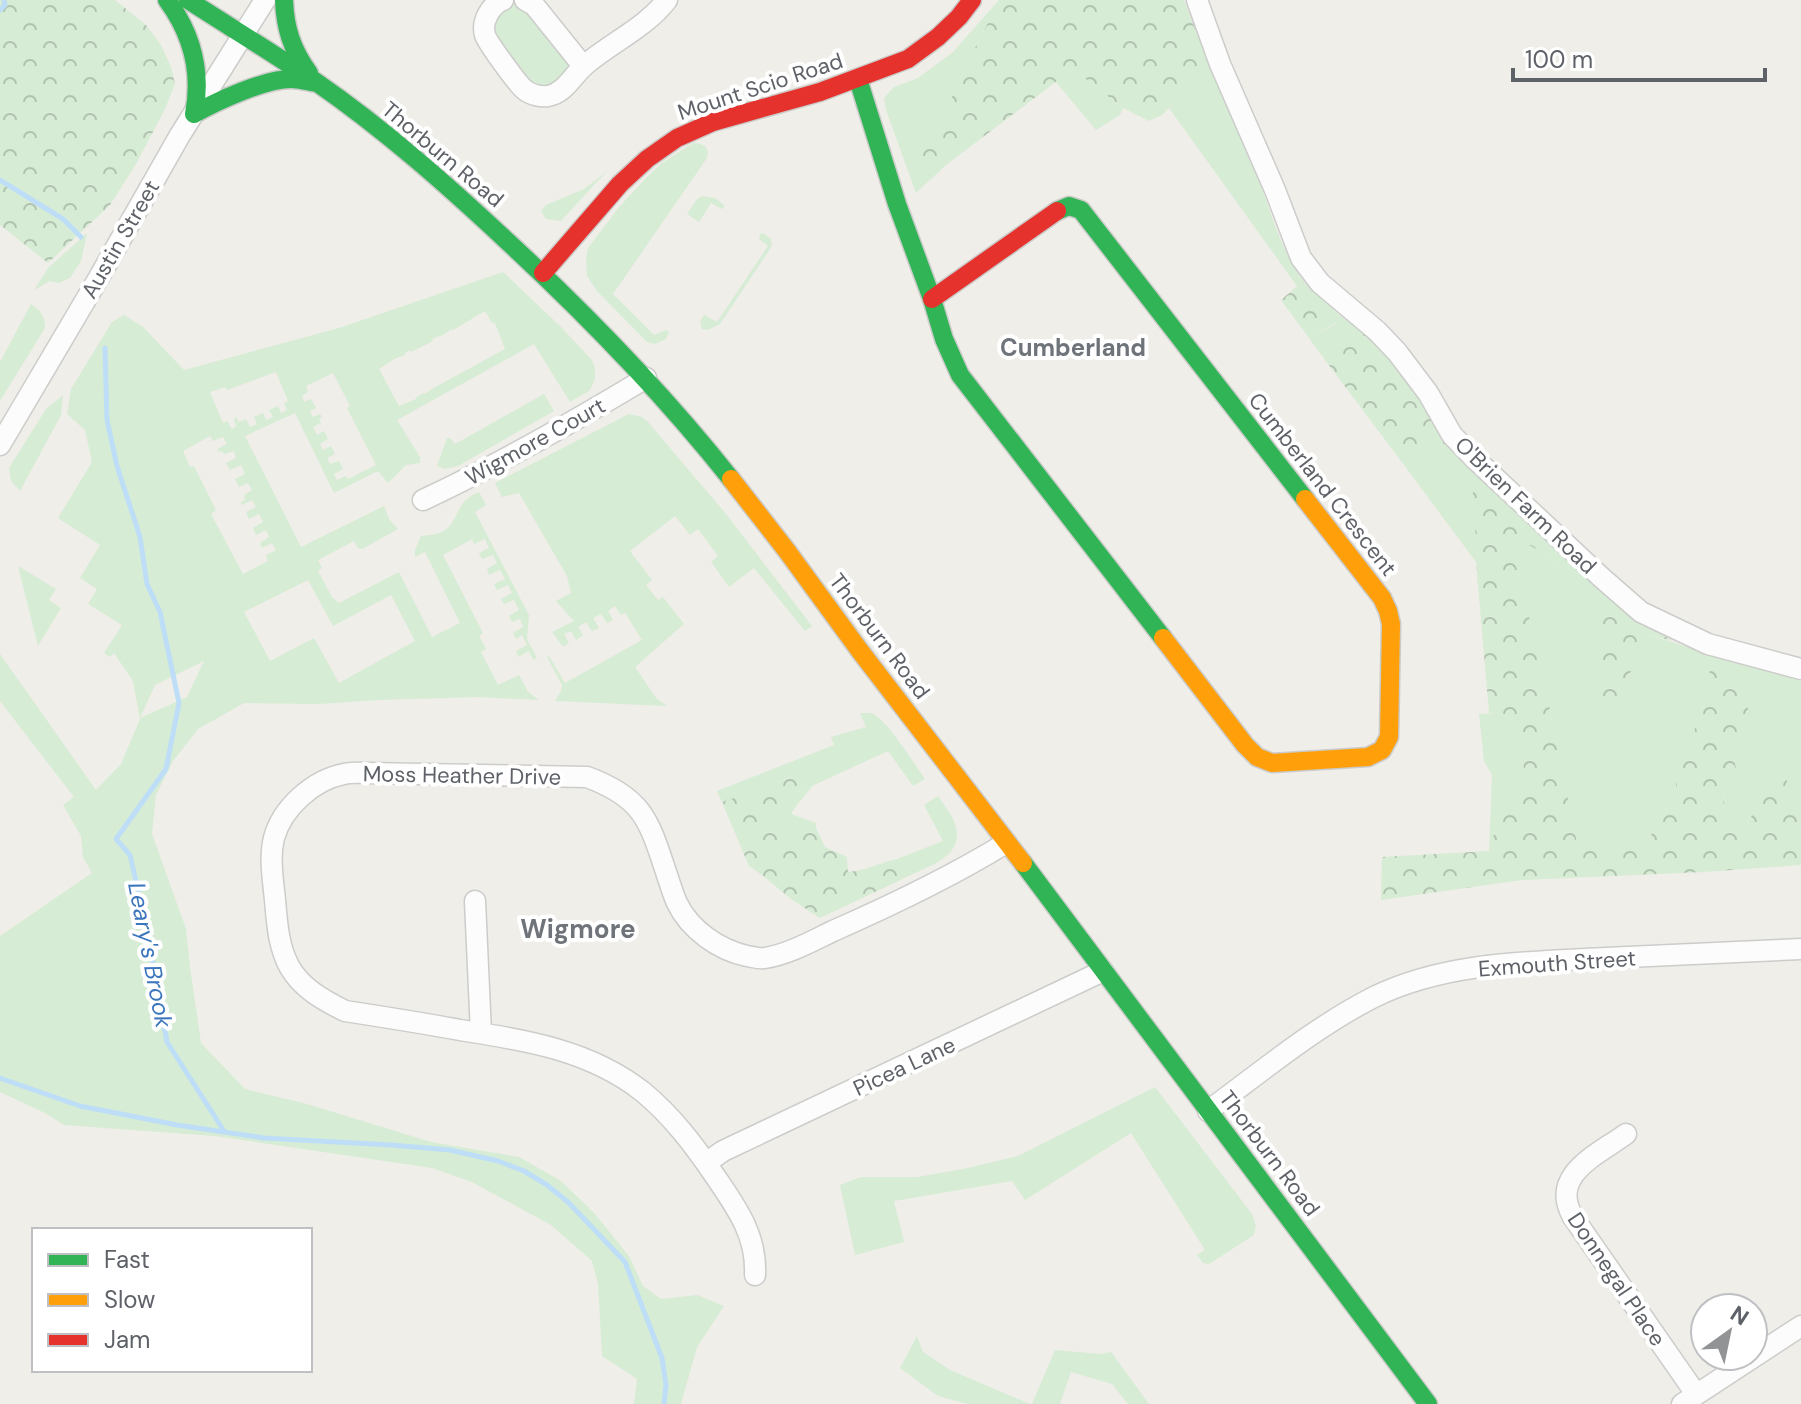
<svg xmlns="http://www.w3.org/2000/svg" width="1801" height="1404" font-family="'DM Sans',sans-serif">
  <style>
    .grass { fill: #d6ecd4; fill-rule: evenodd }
    .forest { fill: url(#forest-crowns) }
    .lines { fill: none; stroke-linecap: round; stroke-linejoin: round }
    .stream { stroke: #bedef8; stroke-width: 5 }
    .street-casing { stroke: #cccccb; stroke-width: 23 }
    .fast-casing { stroke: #cbcbca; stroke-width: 21 }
    .slow-casing { stroke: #cbcbca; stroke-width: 21 }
    .jam-casing { stroke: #cbcbca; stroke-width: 21 }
    .street { stroke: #fdfcfc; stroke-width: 20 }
    .fast { stroke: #30b455; stroke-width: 18 }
    .slow { stroke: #ff9f0a; stroke-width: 18 }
    .jam { stroke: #e5322d; stroke-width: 18 }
    .labels { text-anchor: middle; stroke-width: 8; stroke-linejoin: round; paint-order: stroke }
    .street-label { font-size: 22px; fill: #5e6268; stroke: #fff }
    .neighbourhood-label { font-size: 24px; font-weight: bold; fill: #6f747a; stroke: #fff }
    .water-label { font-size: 24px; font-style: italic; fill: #3b75bc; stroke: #fff }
    .quarter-label { font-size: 26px; font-weight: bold; fill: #6f747a; stroke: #fff }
  </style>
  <defs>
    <pattern id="forest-crowns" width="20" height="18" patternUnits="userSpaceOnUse" patternTransform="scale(2)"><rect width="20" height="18" fill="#d6ecd4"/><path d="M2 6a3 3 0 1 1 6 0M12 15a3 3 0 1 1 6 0" fill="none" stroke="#b1c3b0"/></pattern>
  </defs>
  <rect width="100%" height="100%" fill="#efeee9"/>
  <path class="grass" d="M503 0H525L583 66 534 95 485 36Z
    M999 0H1002L992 15 974 50 944 114 917 149 931 165H946L916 193 886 110 884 98 894 87 918 78 953 52Z
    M1210 67C1224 98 1239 128 1252 159 1267 200 1278 246 1303 281L1297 286 1169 108Z
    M1073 69 1123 108 1120 115 1096 130 1056 82Z
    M693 143C703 143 710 147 707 158L613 294 654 335 666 330 669 332 666 339 655 344 647 342 597 291 587 276 586 259 588 248 620 206 645 179 662 163Z
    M606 172 561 221 546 219 541 211 546 205 584 189Z
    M702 196 715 198 725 206 722 209 711 203 699 222 687 214 697 199Z
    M87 233 81 261 70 278 59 283 50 281 34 290 48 268Z
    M763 233 771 239 772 244 770 249 720 324 708 330 702 329 700 322 704 315 717 322 768 246 759 239 760 234Z
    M503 272 561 327 592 360 595 368V379L592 386 589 391 570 402 534 344 397 420 420 457V463L406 465 388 483 378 471 334 493 295 413 245 436 301 547 384 506 389 519 398 529 362 549 358 548 354 541 318 560 322 568 318 571 332 597 339 603 399 572 432 637 460 623 425 552 415 557V550L421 536C428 535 435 535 442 532 461 521 453 502 479 492L486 505 475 512 529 615 527 639 537 658 533 660 529 651 518 657 516 651 527 645 522 635 516 639 513 633 523 627 520 619 512 622 509 616 519 610 514 600 504 604 501 599 512 593 508 585 497 590 494 584 505 579 500 570 489 575 487 569 497 563 493 555 482 559 479 553 489 548 485 539 474 544 472 539 443 555 483 633 479 636 486 649 481 652 498 685 519 675 528 692 539 700 478 697 378 700 319 704 244 703 198 729 173 761 156 795 152 834 186 929 190 967 201 1043 245 1089 307 1104 431 1142 519 1157 561 1181 594 1213 629 1256 643 1286 661 1299 697 1295 724 1306 697 1347 681 1404H634L637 1379 602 1356 598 1284 592 1261 551 1225 472 1182 432 1168 215 1136 64 1125 47 1114 0 1092V936L92 873 83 857 81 836 63 805 74 797 0 701V654L96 790 121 764 140 719 133 681 114 653 110 657 104 653 122 625 88 604 97 589 80 578 100 545 58 518 92 462 85 430 67 414 71 389 112 322 124 315 143 327 184 370 339 328ZM485 311 492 323H495L505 349 430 390 425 394 424 393 416 397V399L399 406 379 369 396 358 405 355V353L410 350 411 352 433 341 432 339 439 336 440 337 452 329 453 330ZM276 372 288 401 284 403 287 410 281 413 278 406 269 410 273 417 266 420 263 413 254 417 257 424 250 427 246 419 239 422 236 417 234 419 236 426 232 429 227 421 223 423 210 392 225 387 227 390ZM333 373 350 406 347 408 376 465 348 479 346 476 337 480 334 474 343 469 339 461 330 464 327 458 335 454 331 446 323 450 320 444 328 439 324 431 317 435 313 427 321 423 319 419 322 417 320 414 313 417 310 411 316 408 311 399 304 402 302 396 308 392 306 386ZM210 436 213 441 223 437 227 444 217 449 219 452 222 451 224 454 234 451 236 458 226 463 230 470 241 465 245 474 235 479 239 487 248 483 252 490 244 495 245 500 241 502 242 505 252 500 256 507 246 512 249 519 259 514 263 522 253 528 256 535 266 530 269 537 260 543 262 548 272 543 276 550 266 555 268 561 243 574 211 514 216 510 194 466 190 467 183 451ZM308 580 333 626 391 595 415 641 339 683 314 638 270 661 244 612ZM204 661 187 697 140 718 155 685Z
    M31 304C41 310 45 317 45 328L0 401V362Z
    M1338 314 1358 328 1322 356 1309 338 1337 323Z
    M544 394 554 411 458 466 445 469 437 466 447 438H450L455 444Z
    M63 395 61 415 20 491 11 481 9 468 46 409Z
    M629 414 642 417 648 422 726 514 812 626 805 631 754 568 729 587 711 562 718 556 698 529 690 535 675 516 630 551 652 580 646 585 658 600 663 597 684 624 635 667 656 698 667 706 555 701 561 691 562 685 547 657 549 656 565 683 642 640 625 613 621 615 615 606 608 611 613 620 607 623 601 614 593 618 599 628 592 631 586 622 578 627 583 635 576 640 571 631 564 634 569 643 563 647 552 632 574 621 556 601 571 593 567 576 519 493 502 497 495 483Z
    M1448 445 1489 478 1473 516 1477 543 1476 562 1404 465H1410L1422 455Z
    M1516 537C1547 554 1573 576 1597 602V702L1611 718 1619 688 1635 666 1645 634 1715 655 1708 677 1712 693 1702 702 1701 723 1695 729 1692 746 1676 774V788L1670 805 1656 829 1643 844 1578 849 1539 656 1511 546Z
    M18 566 56 589 49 600 61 608 38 646Z
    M1740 663 1801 679V826L1786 779 1771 784 1746 825H1722L1725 789 1736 769 1732 749 1749 712 1740 678Z
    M860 713C865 713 869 712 873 714 887 720 915 765 925 779L913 786 888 751 812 786C806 796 797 803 791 814L816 823V828L806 827 793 831 773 825C773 821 772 816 774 812 780 799 800 791 812 786L798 773 777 783 722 802 717 791 834 745 831 737 866 727Z
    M1502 713 1515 722 1525 774 1518 787 1504 800 1489 852 1492 775 1484 761 1479 714Z
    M938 796C943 804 952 814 955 824 965 854 934 864 913 874L907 866 897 859 943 841 924 805Z
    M1155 1087 1252 1214 1256 1226 1254 1235 1209 1264 1203 1263 1197 1255 1205 1250 1131 1133 1025 1200 1012 1181 894 1201 904 1242 855 1255 840 1185 861 1177H918L968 1168 1018 1156Z
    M917 1336 923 1352 950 1370 1030 1404H968L938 1396 900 1368Z
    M1055 1350 1100 1354 1111 1352 1149 1404H1128L1112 1384 1071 1372 1060 1404H1032Z"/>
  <path class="forest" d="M0 0H115L147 26 161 45 171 67 175 84 164 111 136 164 110 205 48 263 0 225Z
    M1002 0H1184L1210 67 1162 115 1149 121 1123 108 1073 69 946 165 931 166 916 149 944 114 974 50 992 15Z
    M1303 281 1338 314 1337 322 1309 338 1281 300Z
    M1358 328C1394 355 1429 404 1448 445L1422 455 1410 465H1404L1322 356Z
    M1489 478 1642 623 1673 641 1645 634 1646 646 1635 666 1619 688 1611 718 1603 725 1597 702V602C1573 577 1547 552 1516 538L1511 546 1539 656 1578 848 1643 844 1656 829 1670 805 1676 788V774L1691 746 1695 728 1701 723 1702 702 1711 693 1708 677 1715 655 1740 663V678L1749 712V735L1732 749 1736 769 1725 789 1722 824 1746 825 1771 784 1786 778 1801 826V865L1704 872 1522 880 1381 900 1382 857 1489 851 1504 800 1518 787 1525 774 1515 722 1502 713H1489L1476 562 1477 543 1473 516V491L1478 483Z
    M818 768H825V773L812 786 797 792 784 802 774 812 773 825 793 831 806 827 816 828 825 847 847 857 848 872C865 871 881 862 897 859L907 866 913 874 820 918 791 899 762 875 749 866 722 802 777 783 798 773Z"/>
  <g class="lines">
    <path class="stream" d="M0 10 5 5 4 0
      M0 180 63 219 81 237
      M105 348 107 420 117 466 140 537 147 584 160 612 179 703 166 769 116 839 130 855 147 929 167 1042 224 1131
      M0 1078 80 1106 177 1125 264 1138 391 1145 450 1150 498 1161 524 1171 547 1185 568 1202 625 1262 662 1358 666 1385 664 1404"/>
    <defs>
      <path id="street" d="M503 0C491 5 481 21 485 35 487 42 519 86 525 90 531 95 541 97 548 96 565 93 573 75 585 65 612 42 645 28 667 0
        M525 0 534 5 583 66
        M1197 0 1220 64 1275 190 1301 258 1320 283 1377 331 1397 352 1428 393 1452 435 1475 459 1602 578 1641 612 1708 644 1801 669
        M0 445 98 279 180 135 265 0
        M423 500C500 464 573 422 646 378
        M475 901 481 1033
        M1208 1111C1261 1072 1315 1027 1374 997 1445 962 1529 962 1606 958 1671 955 1736 952 1801 949
        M1626 1134C1597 1155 1549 1175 1573 1217L1696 1394
        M706 1163 723 1151 1103 971
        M755 1275C757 1235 736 1207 715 1176 694 1145 672 1116 643 1092 590 1050 525 1040 460 1030 422 1023 384 1017 345 1011 323 1000 301 988 289 966 278 945 277 922 275 900 273 879 269 858 274 838 282 808 313 780 344 774 351 772 360 773 368 773L587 777C644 798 649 821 667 875 670 884 673 894 677 903 690 930 719 950 747 956 753 957 760 959 765 958 789 954 812 941 833 931 892 905 951 877 1006 843
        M1682 1404 1801 1326"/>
      <path id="fast" d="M167 0C192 34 202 73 194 114
        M188 0C230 27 274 54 316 82 384 129 446 184 507 241 588 316 662 392 731 479
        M284 0C285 28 292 50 309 73
        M858 79 897 204 932 299 944 339 960 375 1163 638
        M194 114C217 101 265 79 291 79 300 79 309 82 317 83
        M1057 211 1069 206 1081 210 1305 499
        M1023 863 1428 1404"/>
      <path id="slow" d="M731 479 787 551 860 651 1023 863
        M1163 638 1245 745 1257 757 1272 763 1368 757 1382 750 1389 737 1391 624 1388 611 1382 598 1305 499"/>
      <path id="jam" d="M543 273 620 184 647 159 677 138 713 122 820 92 908 59 938 37 959 17 972 0
        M932 299 1057 211"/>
    </defs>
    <use href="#street" class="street-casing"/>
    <use href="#fast" class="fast-casing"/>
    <use href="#slow" class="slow-casing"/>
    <use href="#jam" class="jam-casing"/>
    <use href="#street" class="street"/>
    <use href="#fast" class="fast"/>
    <use href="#slow" class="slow"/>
    <use href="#jam" class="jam"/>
  </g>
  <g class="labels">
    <g class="street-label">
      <text transform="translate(760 86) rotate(-18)" y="8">Mount Scio Road</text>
      <text transform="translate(443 154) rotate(40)" y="8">Thorburn Road</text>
      <text transform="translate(120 239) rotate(-60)" y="8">Austin Street</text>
      <text transform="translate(535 441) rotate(-29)" y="8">Wigmore Court</text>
      <text transform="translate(1323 484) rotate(52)" y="8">Cumberland Crescent</text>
      <text transform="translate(1526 505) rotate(44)" y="8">O'Brien Farm Road</text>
      <text transform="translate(880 636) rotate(53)" y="8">Thorburn Road</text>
      <text transform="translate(462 775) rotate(1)" y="8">Moss Heather Drive</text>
      <text transform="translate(1557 963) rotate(-4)" y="8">Exmouth Street</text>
      <text transform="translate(904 1066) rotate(-25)" y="8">Picea Lane</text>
      <text transform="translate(1270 1153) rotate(53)" y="8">Thorburn Road</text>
      <text transform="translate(1617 1279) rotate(56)" y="8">Donnegal Place</text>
    </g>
    <g class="neighbourhood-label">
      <text x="1073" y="356">Cumberland</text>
    </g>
    <g class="water-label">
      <text transform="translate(150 955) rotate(79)" y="8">Leary's Brook</text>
    </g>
    <g class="quarter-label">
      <text x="578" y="938">Wigmore</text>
    </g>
  </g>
  <rect x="32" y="1228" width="280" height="144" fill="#ffffff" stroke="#bfc0c3" stroke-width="2"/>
  <rect x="48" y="1254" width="40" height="12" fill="#30b455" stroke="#bfc0c3" stroke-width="2"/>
  <text x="104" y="1268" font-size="24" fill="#5e6268">Fast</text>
  <rect x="48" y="1294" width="40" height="12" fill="#ff9f0a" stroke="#bfc0c3" stroke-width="2"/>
  <text x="104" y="1308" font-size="24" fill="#5e6268">Slow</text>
  <rect x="48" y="1334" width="40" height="12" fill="#e5322d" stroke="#bfc0c3" stroke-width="2"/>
  <text x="104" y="1348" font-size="24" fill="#5e6268">Jam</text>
  <g transform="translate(1729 1332) rotate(33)"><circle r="38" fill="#ffffff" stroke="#bfc0c3" stroke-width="2"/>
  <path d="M0-6L14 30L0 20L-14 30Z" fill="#919395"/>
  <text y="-12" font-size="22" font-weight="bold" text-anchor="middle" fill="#5e6268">N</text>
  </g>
  <path d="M1513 68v12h252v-12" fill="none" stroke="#5e6268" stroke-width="4"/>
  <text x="1525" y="68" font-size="24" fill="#5e6268" stroke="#ffffff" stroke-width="6" paint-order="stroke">100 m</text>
</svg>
